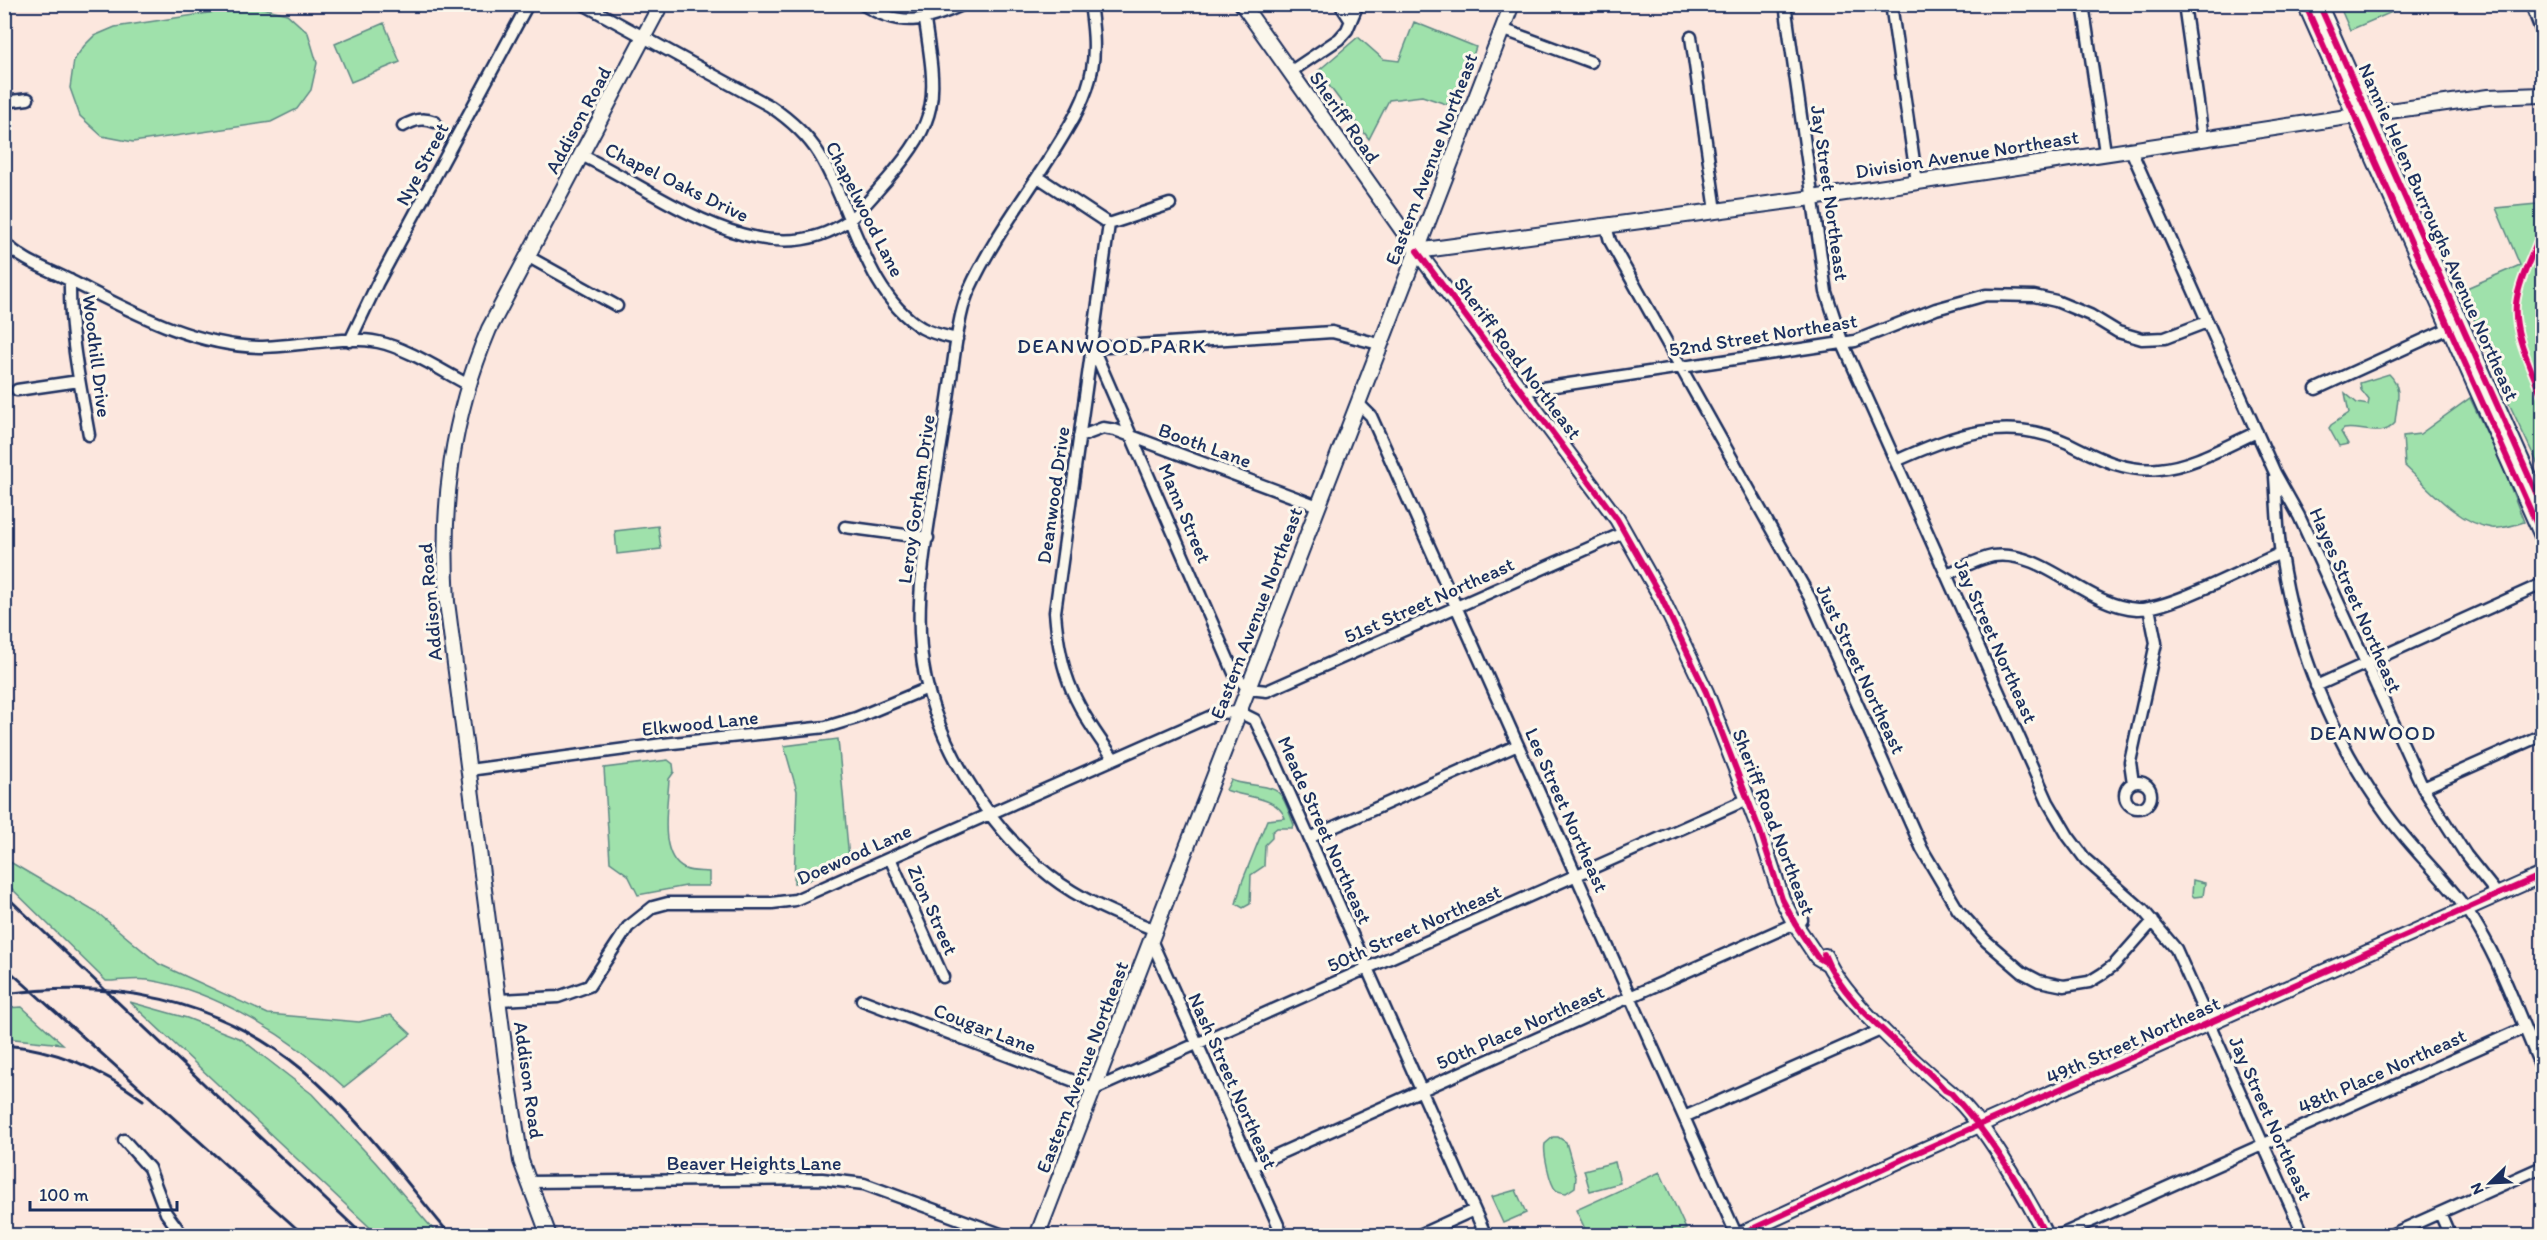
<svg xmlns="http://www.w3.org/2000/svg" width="2547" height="1240" font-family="Itim,sans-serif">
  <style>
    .green { fill: #9fe1ab; stroke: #5d8884; stroke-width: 1.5 }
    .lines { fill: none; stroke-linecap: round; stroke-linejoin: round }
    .street-casing { stroke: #1b2f5e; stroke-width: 15 }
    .secondary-casing { stroke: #1b2f5e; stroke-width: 18 }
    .street { stroke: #fbf7ec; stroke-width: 10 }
    .secondary { stroke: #fbf7ec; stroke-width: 14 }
    .rail { stroke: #1b2f5e; stroke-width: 3 }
    .cycleway-casing { stroke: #fbf7ec; stroke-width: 10 }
    .cycleway { stroke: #d6006c; stroke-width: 6 }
    .labels { text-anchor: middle; stroke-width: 6; stroke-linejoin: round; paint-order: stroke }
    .street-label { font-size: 20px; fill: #1b2f5e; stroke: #fbf7ec }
    .neighbourhood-label { font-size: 21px; letter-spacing: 1.5px; fill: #1b2f5e; stroke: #fbf7ec }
  </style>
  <rect width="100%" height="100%" fill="#fce7de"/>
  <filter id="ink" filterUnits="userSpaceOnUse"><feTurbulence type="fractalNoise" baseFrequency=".0167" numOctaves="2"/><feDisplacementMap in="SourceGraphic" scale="12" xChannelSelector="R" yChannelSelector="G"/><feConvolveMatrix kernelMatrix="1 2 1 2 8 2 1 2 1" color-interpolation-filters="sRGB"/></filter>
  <g filter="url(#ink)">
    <path class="green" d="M2339 5H2394L2397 10 2350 30Z
      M255 6 287 14 308 33 317 63 311 90 297 109 271 122 133 142 102 136 80 116 70 88 74 60 84 46 94 36 115 27Z
      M1414 22 1476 47 1455 107 1422 96 1389 100 1369 139 1318 71 1358 37 1383 59 1399 61Z
      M384 23 400 62 351 82 335 44Z
      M2542 191V473L2505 395 2462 290 2520 265 2496 208 2537 204Z
      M2389 374C2404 388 2396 405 2395 423 2382 439 2361 426 2344 429L2341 432 2348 444 2339 446 2329 428 2331 425 2349 413 2345 393 2357 403 2368 405 2369 400 2361 390 2360 383Z
      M2470 398 2501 463 2524 522C2515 525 2501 529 2492 528 2457 523 2430 489 2405 466L2403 436 2420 434Z
      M658 526 661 549 617 554 615 531Z
      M838 739 849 859 809 880 794 883 797 791 784 746Z
      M668 760 673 764 674 772 669 779C668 804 657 856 685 869 691 872 702 871 709 872V886H686L638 895 628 875 610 862 604 768Z
      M1231 780C1244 786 1270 784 1279 793 1286 800 1290 816 1294 825L1293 828H1277L1272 832V838L1265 845 1264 866 1251 875 1250 904 1243 908 1236 904 1242 882 1267 820 1285 818C1278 796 1245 798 1226 790Z
      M5 859 99 914 159 964 268 1014 359 1022 391 1015 411 1034 344 1087C295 1040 216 990 148 980 135 978 120 981 106 981L5 882Z
      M2193 880 2205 883 2203 896 2194 897 2192 895Z
      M130 1002 187 1018 241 1039 312 1094 376 1163 438 1235H378Z
      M22 1007 63 1044 5 1038V1008Z
      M1553 1137H1558L1566 1142 1576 1177 1575 1187 1566 1193C1564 1193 1557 1191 1556 1190 1550 1185 1543 1152 1545 1144Z
      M1615 1162 1620 1183 1590 1191 1584 1170Z
      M1660 1172 1686 1229 1671 1235H1588L1576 1210Z
      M1516 1190 1526 1213 1503 1223 1491 1197Z"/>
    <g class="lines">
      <defs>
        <path id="street" d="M583 4 770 106C789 119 806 133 819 154 852 207 865 294 922 328 933 334 945 336 957 339
          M862 4C900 28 926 22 964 4
          M1090 4C1093 25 1096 48 1092 69 1087 99 1070 125 1054 151 1026 196 992 240 970 288 961 307 958 330 955 350 950 386 945 421 939 457 930 519 915 585 921 648 928 732 985 825 1050 876 1082 901 1118 915 1155 930
          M1340 4 1351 21
          M1785 4 1826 292 1843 344 2048 802 2068 836 2086 860 2143 910 2176 949 2304 1236
          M1891 4 1917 182
          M2083 4 2105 152
          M2184 4 2203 138
          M2531 4 2542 32
          M1502 29 1591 62
          M1691 37 1716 211
          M1290 72 1339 39 1347 30 1358 4
          M4 102 28 99
          M403 126C415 120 422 117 435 122
          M2130 148 2275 473 2299 516 2423 788 2466 855 2498 895
          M581 155C658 191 765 281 849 220 863 209 875 193 887 180 940 118 937 99 925 21
          M1038 177 1109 224 1170 204
          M1109 224 1055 612C1060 679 1076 706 1114 759
          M1606 226 1610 241 1810 598 1922 849 1958 910 1986 941 2022 972 2039 981 2064 986 2089 982 2102 974 2114 965 2153 921
          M4 242C23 262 48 269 71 281 131 311 190 345 259 347 296 347 343 335 378 342 407 348 442 371 469 385
          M527 256 617 306
          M70 280C69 333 80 384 89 435
          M350 341 377 284 528 4
          M1379 344 1332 332 1093 348 1234 673 1248 689 1267 691 1623 533
          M2316 389 2456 325
          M17 390 79 381
          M1522 391 1855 341 1936 309 1986 295 2034 296 2056 301 2090 315 2118 332 2142 339 2165 338 2207 322
          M1358 403 1371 416 1737 1236
          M1079 437 1103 428 1115 430 1318 506
          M1896 461C1954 435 2006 415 2068 443 2097 457 2125 473 2159 469 2193 466 2226 446 2257 432
          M2275 477C2277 502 2277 528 2281 554 2295 647 2332 740 2388 816 2416 855 2455 887 2479 929 2504 971 2522 1024 2542 1069
          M845 527 928 538
          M1947 574C1962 568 1977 559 1993 556 2044 549 2085 606 2137 609 2169 610 2248 567 2281 553
          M2316 686 2542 584
          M469 770 663 744 826 727 856 718 928 688
          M2125 795a13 13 0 1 1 26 0a13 13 0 1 1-26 0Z
          M2133 783 2130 762 2156 643 2149 608
          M2423 788 2542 735
          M1309 838 1518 745
          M890 858 943 977
          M1151 940 1283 1236
          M499 1000 558 997 589 986 628 927 653 907 668 903H772L795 900 1218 713 1239 712 1255 720 1275 761 1486 1236
          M862 1000 1095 1089 1748 799
          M1684 1117 1883 1029
          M124 1140 149 1168 166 1213 183 1236
          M1252 1166 1802 920
          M528 1182 822 1179 864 1184 1006 1236
          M2440 1213 2450 1236
          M1417 1236 1474 1210
          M2058 1236 2524 1028
          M2388 1236 2542 1167"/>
        <path id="secondary" d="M1242 4 1417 251 1617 519 1661 597 1706 692 1760 831 1782 899 1795 924 1817 957 1827 963
          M2305 4 2542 536
          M2319 4 2542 506
          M1417 251 1812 198 2354 116 2488 97 2542 95
          M1825 956C1840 996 1918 1066 1952 1094 1984 1122 2027 1197 2046 1236
          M549 1236 521 1161 509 1084 447 602C441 504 451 419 489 329L661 4
          M1037 1236 1512 4
          M1737 1236 1916 1153 2542 875"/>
      </defs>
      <use href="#street" class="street-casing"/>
      <use href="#secondary" class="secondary-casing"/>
      <use href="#street" class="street"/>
      <use href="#secondary" class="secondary"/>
      <path class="rail" d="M4 894 364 1236
        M4 966 305 1236
        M4 994C115 979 215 998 303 1070 359 1117 404 1180 451 1236
        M4 1045C57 1049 100 1069 143 1100"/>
      <defs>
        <path id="cycleway" d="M2305 4 2542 536
          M2319 4 2542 506
          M2542 229C2534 254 2519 278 2516 304 2513 335 2532 369 2542 397
          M1417 251 1617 519 1661 597 1706 692 1760 831 1782 899 1795 924 1817 957 1827 963
          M1824 954C1844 1007 1909 1048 1945 1090L1951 1093C1989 1134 2021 1185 2046 1236
          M1737 1236 1916 1153 2542 875"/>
      </defs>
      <use href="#cycleway" class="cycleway-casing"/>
      <use href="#cycleway" class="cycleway"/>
    </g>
  </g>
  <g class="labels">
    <g class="street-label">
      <text transform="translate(1345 117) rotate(55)" y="7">Sheriff Road</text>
      <text transform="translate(578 120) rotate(-62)" y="7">Addison Road</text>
      <text transform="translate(1967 154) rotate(-9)" y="7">Division Avenue Northeast</text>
      <text transform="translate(1431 159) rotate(-69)" y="7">Eastern Avenue Northeast</text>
      <text transform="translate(422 164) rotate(-62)" y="7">Nye Street</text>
      <text transform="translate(677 182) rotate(26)" y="7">Chapel Oaks Drive</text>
      <text transform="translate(1830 193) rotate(82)" y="7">Jay Street Northeast</text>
      <text transform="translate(865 209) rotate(63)" y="7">Chapelwood Lane</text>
      <text transform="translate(2439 232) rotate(66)" y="7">Nannie Helen Burroughs Avenue Northeast</text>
      <text transform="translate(1763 335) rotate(-9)" y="7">52nd Street Northeast</text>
      <text transform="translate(97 356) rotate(83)" y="7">Woodhill Drive</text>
      <text transform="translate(1518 358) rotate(53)" y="7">Sheriff Road Northeast</text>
      <text transform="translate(1205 445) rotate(20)" y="7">Booth Lane</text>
      <text transform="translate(1053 495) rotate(-82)" y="7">Deanwood Drive</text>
      <text transform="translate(916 499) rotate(-82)" y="7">Leroy Gorham Drive</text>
      <text transform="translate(1185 513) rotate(67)" y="7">Mann Street</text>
      <text transform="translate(1429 600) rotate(-24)" y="7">51st Street Northeast</text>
      <text transform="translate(2356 600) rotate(66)" y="7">Hayes Street Northeast</text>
      <text transform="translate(430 602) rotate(-95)" y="7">Addison Road</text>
      <text transform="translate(1256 613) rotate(-69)" y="7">Eastern Avenue Northeast</text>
      <text transform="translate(1996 641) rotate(66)" y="7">Jay Street Northeast</text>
      <text transform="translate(1861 669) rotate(65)" y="7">Just Street Northeast</text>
      <text transform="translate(700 723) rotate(-6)" y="7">Elkwood Lane</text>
      <text transform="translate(1567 810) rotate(66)" y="7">Lee Street Northeast</text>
      <text transform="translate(1774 822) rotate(69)" y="7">Sheriff Road Northeast</text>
      <text transform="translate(1325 830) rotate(66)" y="7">Meade Street Northeast</text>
      <text transform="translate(854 854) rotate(-24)" y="7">Doewood Lane</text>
      <text transform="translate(933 910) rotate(66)" y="7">Zion Street</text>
      <text transform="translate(1414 928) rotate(-24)" y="7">50th Street Northeast</text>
      <text transform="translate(1520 1027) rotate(-24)" y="7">50th Place Northeast</text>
      <text transform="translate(985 1028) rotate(21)" y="7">Cougar Lane</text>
      <text transform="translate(2133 1040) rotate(-24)" y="7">49th Street Northeast</text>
      <text transform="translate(1082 1067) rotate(-69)" y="7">Eastern Avenue Northeast</text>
      <text transform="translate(2382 1071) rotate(-24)" y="7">48th Place Northeast</text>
      <text transform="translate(529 1080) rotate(82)" y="7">Addison Road</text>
      <text transform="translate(1233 1081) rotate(66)" y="7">Nash Street Northeast</text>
      <text transform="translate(2271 1118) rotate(66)" y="7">Jay Street Northeast</text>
      <text x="754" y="1170">Beaver Heights Lane</text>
    </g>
    <g class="neighbourhood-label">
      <text x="1112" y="353">DEANWOOD PARK</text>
      <text x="2373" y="740">DEANWOOD</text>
    </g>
  </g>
  <rect width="2547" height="1240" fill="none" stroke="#fbf7ec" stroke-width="24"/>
  <rect x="12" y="12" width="2523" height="1216" fill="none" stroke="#1b2f5e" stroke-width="2" filter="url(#ink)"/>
  <g transform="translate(2490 1183) rotate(246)" stroke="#fbf7ec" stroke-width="4.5" paint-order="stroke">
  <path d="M0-4.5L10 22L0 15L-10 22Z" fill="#1b2f5e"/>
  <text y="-9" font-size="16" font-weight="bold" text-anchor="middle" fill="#1b2f5e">N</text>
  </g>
  <path d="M30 1201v9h147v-9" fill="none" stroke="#1b2f5e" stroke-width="3"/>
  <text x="39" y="1201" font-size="18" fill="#1b2f5e" stroke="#fbf7ec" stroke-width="4.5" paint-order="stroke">100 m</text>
</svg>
